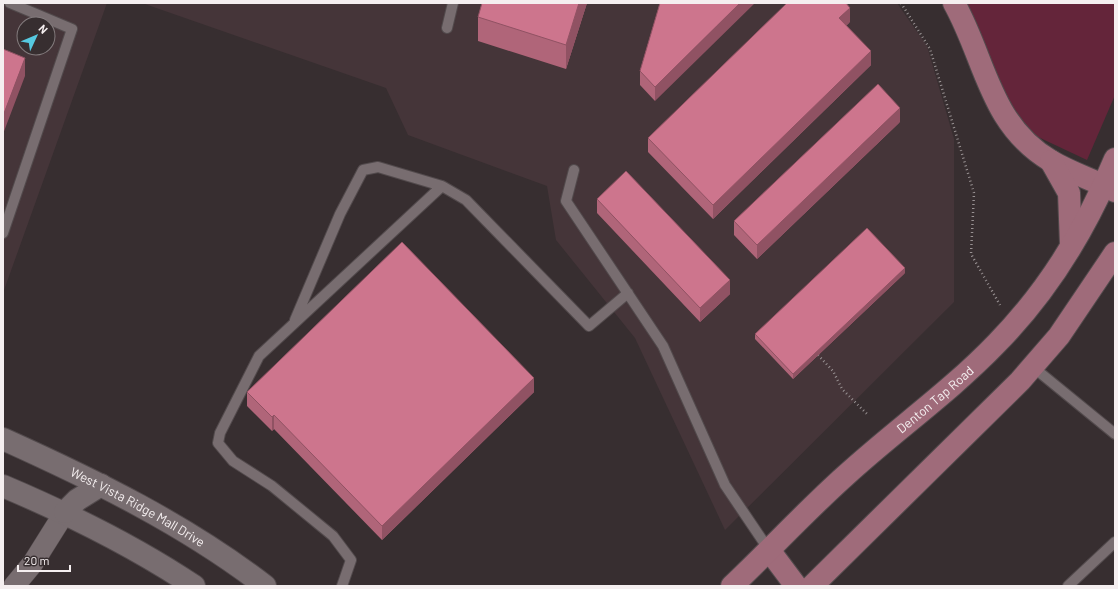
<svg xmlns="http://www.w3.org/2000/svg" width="1118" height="589" font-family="Barlow,sans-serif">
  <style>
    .built { fill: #453539; fill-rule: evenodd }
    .green { fill: #64253a }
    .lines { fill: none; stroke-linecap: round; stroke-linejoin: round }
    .service-casing { stroke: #524a4c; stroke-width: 12 }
    .minor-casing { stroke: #524a4c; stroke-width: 22 }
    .secondary-casing { stroke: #524a4c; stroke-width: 24 }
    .primary-casing { stroke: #524a4c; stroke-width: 24 }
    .path { stroke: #989192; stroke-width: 2.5; stroke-dasharray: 1 3; stroke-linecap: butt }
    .service { stroke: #786d70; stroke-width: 10 }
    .minor { stroke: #786d70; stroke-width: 21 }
    .secondary { stroke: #786d70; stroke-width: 22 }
    .primary { stroke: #9f6b7a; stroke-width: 22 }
    .wall { fill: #b06579 }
    .shaded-wall { fill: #905263 }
    .building { fill: #cd758d; stroke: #905263 }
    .labels { text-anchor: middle; stroke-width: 4; stroke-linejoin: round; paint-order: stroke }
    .street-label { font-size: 13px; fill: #f5eff0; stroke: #372e30 }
  </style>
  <rect width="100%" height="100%" fill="#372e30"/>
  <path class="built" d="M3 3H107L3 293ZM24 24H48V48H24Z
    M142 3H897L927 46 954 139V302L725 530 635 338 556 240 547 186 408 135 386 88Z"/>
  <path class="green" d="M962 3H1115V95L1087 160 1036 136 1017 118Z"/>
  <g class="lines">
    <defs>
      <path id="service" d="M447 28 453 3
        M574 170 566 201 663 346 725 485 769 550
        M3 233 72 29 10 3
        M295 320 340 214 363 170 378 167 442 186
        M1033 367 1115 434
        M342 586 351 560 333 536 272 486 233 461 218 443 220 433 259 356 442 186 466 200 589 326 628 293
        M1068 586 1115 542"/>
      <path id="minor" d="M14 586 33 563 65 512"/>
      <g id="secondary">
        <path id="s1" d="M3 439C94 480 186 525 265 586"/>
        <path d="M3 486C69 514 134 546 194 586"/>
        <path d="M65 512 77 500 101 485"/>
      </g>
      <g id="primary">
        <path d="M954 3C986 60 989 124 1051 161 1071 173 1094 180 1115 191"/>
        <path d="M1051 161 1069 193 1071 245"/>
        <path d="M769 550 796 586"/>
        <path id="s2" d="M732 586C770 550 806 511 845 476 894 431 950 392 997 343 1048 291 1087 227 1115 159"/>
        <path d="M812 586 1020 381 1059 336 1115 253"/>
      </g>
    </defs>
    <use href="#service" class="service-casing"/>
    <use href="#minor" class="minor-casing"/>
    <use href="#secondary" class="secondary-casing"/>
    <use href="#primary" class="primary-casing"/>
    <path class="path" d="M901 3 930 49 974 193 971 254 1000 305
      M818 355 833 371 842 389 867 414"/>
    <use href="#service" class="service"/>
    <use href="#minor" class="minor"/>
    <use href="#secondary" class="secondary"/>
    <use href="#primary" class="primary"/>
  </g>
  <path class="wall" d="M587 3 566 69 478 41V17Z
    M660 3 655 101 640 85V71Z
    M850 22 846 26 871 65 713 219 648 152V138Z
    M900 122 757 259 734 235V221Z
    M597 199 730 294 700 322 597 213Z
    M905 273 793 379 755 339V334Z
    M247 392H534L382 540 274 429 272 431 247 406Z"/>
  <path class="shaded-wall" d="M579 3H587L566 69V45Z
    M740 3H755L655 101V87Z
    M850 8V22L839 32V18Z
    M871 51V65L713 219V205Z
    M25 58V76L3 134V116Z
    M900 108V122L757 259V245Z
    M905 268V273L793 379V374Z
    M730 280V294L700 322V308Z
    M534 378V392L382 540V526Z
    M274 415V429L272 431V417Z"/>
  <path class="building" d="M482 3H579L566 45 478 17Z
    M660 3H740L655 87 640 71Z
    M787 3H846L850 8 839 18 871 51 713 205 648 138Z
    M3 49 25 58 3 116Z
    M878 84 900 108 757 245 734 221Z
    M626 171 730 280 700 308 597 199Z
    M867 228 905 268 793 374 755 334Z
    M402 242 534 378 382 526 274 415 272 417 247 392Z"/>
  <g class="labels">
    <g class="street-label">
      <text dy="5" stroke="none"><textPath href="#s2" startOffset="276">Denton Tap Road</textPath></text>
      <text dy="5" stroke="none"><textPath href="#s1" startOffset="151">West Vista Ridge Mall Drive</textPath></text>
    </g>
  </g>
  <rect width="1118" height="589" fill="none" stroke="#f5eff0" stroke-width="8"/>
  <g transform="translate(36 36) rotate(46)"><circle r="19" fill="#372e30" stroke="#837b7d"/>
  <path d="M0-3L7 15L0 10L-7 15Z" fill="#56c9e0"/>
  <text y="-6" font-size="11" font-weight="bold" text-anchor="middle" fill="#f5eff0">N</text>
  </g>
  <path d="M18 565v6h52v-6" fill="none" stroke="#f5eff0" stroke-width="2"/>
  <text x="24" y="565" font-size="12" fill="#f5eff0" stroke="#372e30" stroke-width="3" paint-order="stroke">20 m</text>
</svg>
